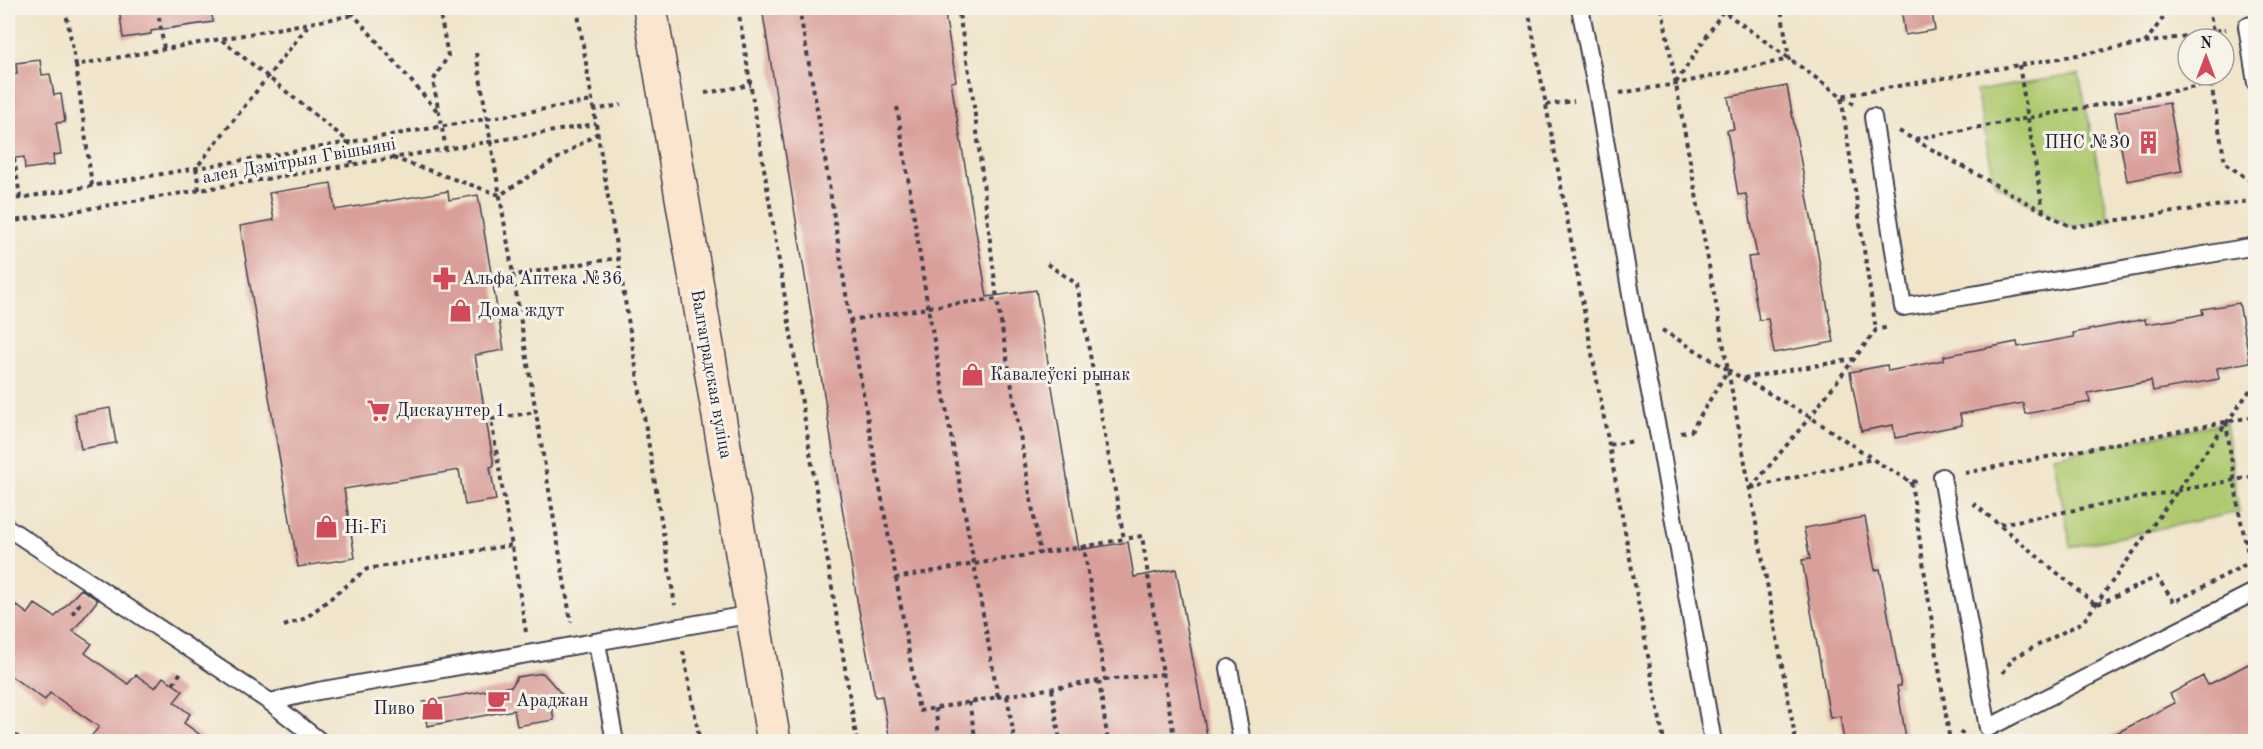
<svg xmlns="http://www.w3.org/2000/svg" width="2263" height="749" font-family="'Old Standard TT',serif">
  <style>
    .green { fill: #aeca70; stroke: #687656; stroke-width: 1.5 }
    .building { fill: #d99f9a }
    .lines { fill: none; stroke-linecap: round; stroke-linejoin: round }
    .lane-casing { stroke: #413f50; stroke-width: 20 }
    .secondary-casing { stroke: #413f50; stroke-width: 36 }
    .path { stroke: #413f50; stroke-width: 4; stroke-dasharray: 4.5 4.5; stroke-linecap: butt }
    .lane { stroke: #fff; stroke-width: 16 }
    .secondary { stroke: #fbe5cf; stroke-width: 33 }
    .labels { text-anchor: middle; stroke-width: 6; stroke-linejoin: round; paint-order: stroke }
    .poi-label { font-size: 18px; fill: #22223b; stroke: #f7f3e8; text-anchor: start }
    .street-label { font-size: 18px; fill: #22223b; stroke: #f7f3e8 }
  </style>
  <rect width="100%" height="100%" fill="#f7f3e8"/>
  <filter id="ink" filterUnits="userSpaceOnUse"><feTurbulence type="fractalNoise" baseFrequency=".0167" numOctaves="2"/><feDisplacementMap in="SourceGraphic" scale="12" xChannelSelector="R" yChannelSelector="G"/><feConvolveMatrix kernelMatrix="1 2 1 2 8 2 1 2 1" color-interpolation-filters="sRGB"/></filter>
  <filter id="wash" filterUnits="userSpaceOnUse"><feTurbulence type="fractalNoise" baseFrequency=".008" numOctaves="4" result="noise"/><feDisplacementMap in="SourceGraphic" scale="24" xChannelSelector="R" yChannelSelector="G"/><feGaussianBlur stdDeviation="1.35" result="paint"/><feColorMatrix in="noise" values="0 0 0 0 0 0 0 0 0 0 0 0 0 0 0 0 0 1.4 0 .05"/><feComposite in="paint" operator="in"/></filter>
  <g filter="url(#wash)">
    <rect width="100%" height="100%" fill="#f0e4c9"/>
    <path class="green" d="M2079 74 2109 221 2071 227 1995 184 1976 91Z
      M2226 422 2239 512 2071 547 2053 456Z"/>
    <g id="blocks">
      <path class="building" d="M119 8H211L213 22 151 31V34L123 38Z
        M762 8H944L956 81 951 82 987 297 1036 290 1079 550 1128 542 1134 577 1176 569 1208 741H890L882 696 875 697 856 594Z
        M1901 8H1931L1935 30 1905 35Z
        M40 60 42 75 50 74 54 95 61 94 65 122 56 123 61 154 53 155 54 165 25 169 24 157 8 159V75L17 74 16 63Z
        M1787 86 1834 342 1774 353 1768 319 1759 320 1748 257 1757 256 1746 194 1738 195 1727 130 1734 129 1728 97Z
        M2169 103 2182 171 2127 181 2115 112Z
        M331 183 335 210 448 191 449 200 478 195 504 350 475 355 494 466 490 467 496 500 465 505 459 470 344 489 355 558 298 567 240 226 274 220 269 193Z
        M2239 303 2250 362 2217 368 2219 379 2153 391 2151 381 2088 393 2090 402 2025 414 2023 403 1960 414 1962 425 1895 438 1893 425 1861 431 1850 372 1887 365 1888 371 1944 360V356L2017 342 2018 347 2074 337 2073 333 2145 319 2146 324 2173 320 2203 314 2202 309Z
        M110 408 116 443 81 449 75 414Z
        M1865 517 1875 570 1880 569 1901 686H1897L1906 738 1887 741H1844L1840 716 1830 718 1802 560 1810 559 1804 528Z
        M81 589 98 600 73 631 92 644 85 653 128 684 136 675 155 688 163 677 183 691 174 702 190 714 184 723 209 741H87L99 727 50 693 45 700 8 674V599L28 614 35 604 55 617Z
        M2256 660V734L2242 741H2101L2175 703 2170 694 2203 676 2208 685Z
        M543 673 567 700 551 703 554 720 517 726 514 710 427 726 423 702 512 686 517 677Z"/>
    </g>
  </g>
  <g filter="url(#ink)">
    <use href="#blocks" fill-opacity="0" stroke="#413f50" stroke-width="1.5"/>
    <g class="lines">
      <defs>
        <path id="lane" d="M1580 8 1598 97 1634 313 1659 437 1713 742
          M2256 24 2247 26 2256 83
          M1873 117 1903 307 2256 246
          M1942 477 1988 728 2256 591
          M8 528 270 702 318 691 753 614
          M597 643 615 742
          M1229 668 1242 742
          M270 702 321 742"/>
        <path id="secondary" d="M650 8 774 742"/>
      </defs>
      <use href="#lane" class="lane-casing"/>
      <use href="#secondary" class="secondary-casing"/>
      <path class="path" d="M65 8 76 65 354 15
        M343 8 354 15 439 113
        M439 8 448 56 433 81 446 149
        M577 8 675 605
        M738 8 857 742
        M799 8 819 120 850 320 928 308 897 106
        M1528 8 1664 742
        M1662 8 1796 742
        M1719 8 1841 96 2226 29
        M2209 8 2213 31
        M159 17 164 49
        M222 40 349 142 352 165
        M2145 43 2170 8
        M476 53 571 622
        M76 65 92 186
        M2019 65 2043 210
        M1676 83 1725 8
        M2211 84 2225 163 2256 185
        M705 93 751 85
        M1620 93 1676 84 1789 59 1781 8
        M1854 104 1841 96 1876 330
        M1546 105 1574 101
        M593 110 621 105
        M1899 131 2071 227 2256 200
        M1915 139 2211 84 2210 75
        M14 158 20 197
        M393 158 500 195 598 133
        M199 190 196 168 310 23
        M8 200 592 101
        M8 222 596 124
        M1047 264 1077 284 1124 539 1082 547
        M492 279 617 258
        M850 320 896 578 974 564 928 307 997 299 972 90 958 8
        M1662 330 1727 369
        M1744 378 1854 359
        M2226 422 2239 512 2250 562
        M1681 433 1691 431 1728 370 1810 417 1872 458
        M1609 445 1635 441
        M1965 473 2256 416
        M1911 482 1950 742
        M1751 488 1810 417 1876 330 1889 327
        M1751 488 1872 459 1911 482 1919 481
        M1973 503 2096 605 2157 577 2174 602 2256 559
        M2000 524 2256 476
        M896 578 919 711 998 697 974 564 1040 553 997 299
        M72 614 80 603
        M284 626 306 618 367 569 512 545
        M526 632 491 419 536 412
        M683 651 700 742
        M1163 673 1175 742
        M2003 673 2013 658 2083 622 2256 382
        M1105 680 1163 674 1142 536 1124 539
        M1099 681 1108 742
        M173 684 181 672
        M1052 689 1060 742
        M1007 696 1015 742
        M997 697 1105 680 1084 547 1039 553
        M969 702 976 742
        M935 708 940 742
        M8 730 24 742
        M1955 742 1963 731"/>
      <use href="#lane" class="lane"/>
      <use href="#secondary" class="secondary"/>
    </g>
  </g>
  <defs>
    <symbol id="building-bare" viewBox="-9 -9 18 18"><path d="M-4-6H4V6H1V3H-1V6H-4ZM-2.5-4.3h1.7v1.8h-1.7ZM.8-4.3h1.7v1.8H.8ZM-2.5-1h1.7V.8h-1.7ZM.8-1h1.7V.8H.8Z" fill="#d1495b" stroke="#f7f3e8" stroke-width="2.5" paint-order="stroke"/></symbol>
    <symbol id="pharmacy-bare" viewBox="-9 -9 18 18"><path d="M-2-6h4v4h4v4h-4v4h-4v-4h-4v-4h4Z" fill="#d1495b" stroke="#f7f3e8" stroke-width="2.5" paint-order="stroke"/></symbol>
    <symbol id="shop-bare" viewBox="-9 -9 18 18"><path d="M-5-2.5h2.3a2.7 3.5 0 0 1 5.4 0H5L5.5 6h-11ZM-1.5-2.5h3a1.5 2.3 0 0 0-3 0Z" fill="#d1495b" stroke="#f7f3e8" stroke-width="2.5" paint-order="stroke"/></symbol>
    <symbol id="supermarket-bare" viewBox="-9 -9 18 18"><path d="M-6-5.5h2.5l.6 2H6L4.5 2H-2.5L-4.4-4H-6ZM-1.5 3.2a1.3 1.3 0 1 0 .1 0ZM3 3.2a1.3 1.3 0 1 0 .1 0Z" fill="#d1495b" stroke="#f7f3e8" stroke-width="2.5" paint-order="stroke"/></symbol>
    <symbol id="cafe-bare" viewBox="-9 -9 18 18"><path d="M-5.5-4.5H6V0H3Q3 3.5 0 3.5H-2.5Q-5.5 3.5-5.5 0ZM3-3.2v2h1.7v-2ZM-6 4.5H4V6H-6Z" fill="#d1495b" stroke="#f7f3e8" stroke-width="2.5" paint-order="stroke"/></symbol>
  </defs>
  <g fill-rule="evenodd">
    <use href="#building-bare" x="2132" y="126" width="33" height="33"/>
    <use href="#pharmacy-bare" x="428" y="262" width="33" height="33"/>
    <use href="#shop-bare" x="444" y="294" width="33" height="33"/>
    <use href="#shop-bare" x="956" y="358" width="33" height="33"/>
    <use href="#supermarket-bare" x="362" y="394" width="33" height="33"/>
    <use href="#shop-bare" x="310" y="510" width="33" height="33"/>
    <use href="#cafe-bare" x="482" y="684" width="33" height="33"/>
    <use href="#shop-bare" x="416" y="692" width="33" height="33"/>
  </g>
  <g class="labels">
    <g class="poi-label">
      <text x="2130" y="148" text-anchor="end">ПНС №30</text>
      <text x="462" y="284">Альфа Аптека №36</text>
      <text x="478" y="316">Дома ждут</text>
      <text x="990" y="380">Кавалеўскі рынак</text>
      <text x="396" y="416">Дискаунтер 1</text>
      <text x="344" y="533">Hi-Fi</text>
      <text x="516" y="706">Араджан</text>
      <text x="415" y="714" text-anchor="end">Пиво</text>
    </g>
    <g class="street-label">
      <text transform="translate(299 160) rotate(-10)" y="6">алея Дзмітрыя Гвішыяні</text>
      <text transform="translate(712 374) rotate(80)" y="6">Валгаградская вуліца</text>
    </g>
  </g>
  <rect width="2263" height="749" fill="none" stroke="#f7f3e8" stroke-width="30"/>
  <g transform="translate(2206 57)"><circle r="28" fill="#f7f3e8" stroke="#a29fa3" stroke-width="1.5"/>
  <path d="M0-4.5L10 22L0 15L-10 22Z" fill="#d1495b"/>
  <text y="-9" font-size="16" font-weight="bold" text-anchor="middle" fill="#22223b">N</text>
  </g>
</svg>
